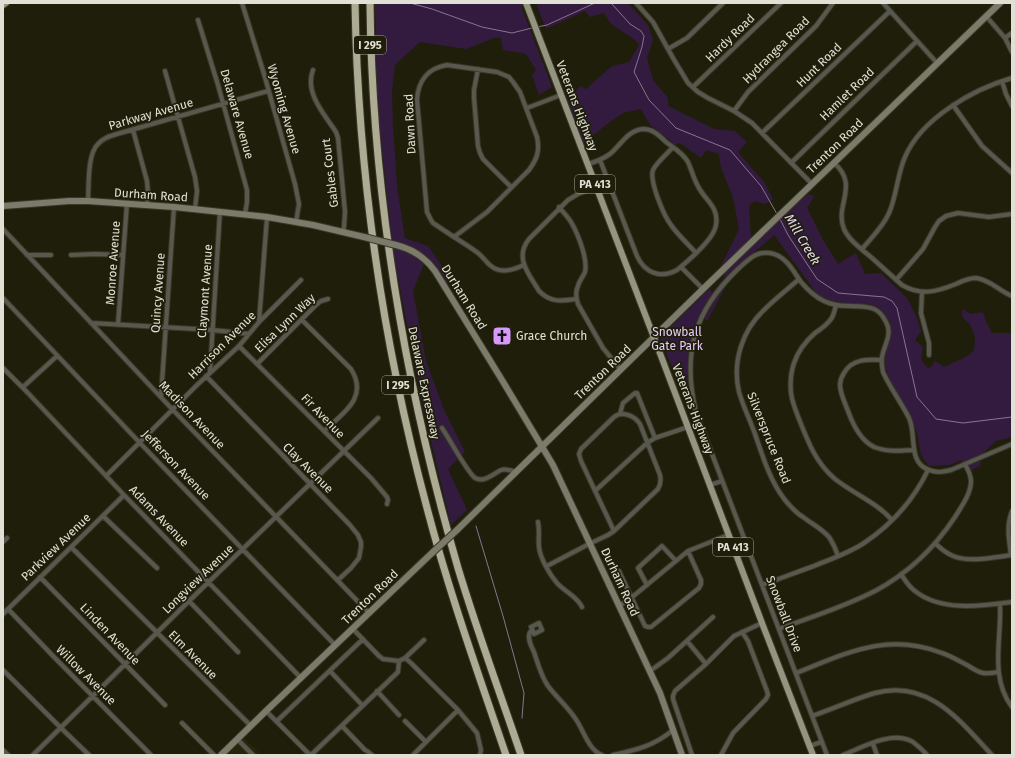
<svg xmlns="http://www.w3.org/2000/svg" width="1015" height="758" font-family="'Fira Sans',sans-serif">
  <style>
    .built { fill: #262409 }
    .green { fill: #331b40 }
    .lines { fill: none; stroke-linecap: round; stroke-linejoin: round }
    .stream { stroke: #887491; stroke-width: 1 }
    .street-casing { stroke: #3a3926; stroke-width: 6 }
    .secondary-casing { stroke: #3a3926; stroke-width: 8 }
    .primary-casing { stroke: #3a3926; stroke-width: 8 }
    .highway-casing { stroke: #3a3926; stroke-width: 9 }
    .street { stroke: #59584f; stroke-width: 4 }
    .secondary { stroke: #7b7a6b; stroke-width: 6 }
    .primary { stroke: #959480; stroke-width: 6 }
    .highway { stroke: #adab94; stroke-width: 7 }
    .secondary-bridge-casing { stroke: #3a3926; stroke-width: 8; stroke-linecap: butt }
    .secondary-bridge { stroke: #7b7a6b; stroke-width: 6 }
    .labels { text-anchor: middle; stroke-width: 3.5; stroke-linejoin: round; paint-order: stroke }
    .shield { fill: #1f1e0a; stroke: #a7a697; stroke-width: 1 }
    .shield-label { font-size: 11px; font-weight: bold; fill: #e1e0d4 }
    .street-label { font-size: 12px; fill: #e1e0d4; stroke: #1f1e0a }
    .park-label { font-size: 12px; fill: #e7ccf8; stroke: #1f1e0a }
    .poi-label { font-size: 12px; fill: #e1e0d4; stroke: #1f1e0a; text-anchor: start }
    .water-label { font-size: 13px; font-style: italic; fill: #e9d8f5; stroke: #1f1e0a }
  </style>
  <rect width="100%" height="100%" fill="#1f1e0a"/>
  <path class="built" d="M243 737 262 755H224Z"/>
  <path class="green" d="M375 3H529L521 6 552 87 539 95 532 75 536 70 526 54 503 50 501 38H494L466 49 420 42 395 65 392 92 393 126 397 186 405 238 428 246 444 269 451 281 447 283 428 258 423 266 413 291 426 361 444 410 465 452 448 469 467 510 451 525 421 398 393 251 377 100Z
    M536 3H628L648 25 653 40 647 58 653 80 668 98V106L714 129 735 131 747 142 738 152 764 182 773 199 765 204 754 201 749 206 751 238 809 194 814 197 807 208 822 238 838 264 856 253 865 274 881 273 907 298 916 316 921 331 915 340 923 347 921 360 928 368 932 366 935 361 944 367 964 358 974 351 975 337 970 324 962 317V309L971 314 983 312 985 319 992 333H1012V437L996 441 981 455 980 466 971 470 961 460 950 465 929 466 921 455 917 432 890 380 884 364 885 354 890 341 891 330 889 320 882 311 869 304 843 303 828 300 817 294 774 235 736 268 707 321 700 315C688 337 687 365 688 389L682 392 660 337 709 289 712 292 725 277 720 268 739 229 733 197 721 168 719 154 706 150 701 158 680 143 676 145 650 125 641 109 623 113 607 124 584 143 568 101 580 86 586 89 612 66 629 62 639 45 635 40 611 24 604 13 590 17 585 11 546 29Z"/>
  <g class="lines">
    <path class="stream" d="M410 3 432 9 482 27 512 33 532 28
      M611 3 630 24 641 31 644 36 642 47 634 72 649 100 676 128 730 150 761 186 777 214
      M537 27 547 25 595 3
      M780 219 788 235 817 279 838 293 884 297 892 301 897 308 917 397 936 419 963 423 1012 417
      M476 526 503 616 524 693 522 718"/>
    <defs>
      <path id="street" d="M242 3 264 74 295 184 299 204 296 222
        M636 3 653 22 673 58 688 83 698 92 708 98 734 111 752 123 812 184
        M883 3 937 63
        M986 16 1005 38 1012 52
        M198 20 218 85 247 190V202L245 214
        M1005 38 1012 33
        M668 49 687 38 723 3
        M447 65 497 72 509 77 513 82 520 92 537 137C540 151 537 159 529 170L487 212 454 237 433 223 431 220 427 212 417 100C418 81 428 68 447 65Z
        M478 69 474 90V98L478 146 480 153 483 159 511 187
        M313 70C304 93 325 115 336 132L338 138 345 212 344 227 343 232
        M165 71 195 177 197 191 195 209
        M1002 81 1006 94 1012 106
        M693 87 781 3
        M953 105 982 146 1012 173
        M527 108 561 95
        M734 111 748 92 816 26 833 3
        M133 130 147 181 148 193 147 205
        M762 133 890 11
        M673 147C668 153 656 163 653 170 649 181 664 216 671 225 678 235 688 244 696 253
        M791 163 917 41
        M834 163C860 185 834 206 844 229 849 241 863 250 872 258 882 267 892 276 902 285 921 296 936 292 956 284 962 281 969 278 976 278 991 280 999 291 1012 296
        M588 164C595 162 603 159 610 154 620 146 628 130 643 129 647 129 651 130 654 132 659 135 662 138 666 142 674 148 683 153 688 162 692 171 694 180 699 188 706 201 719 207 716 225 714 239 688 261 677 270 660 279 645 273 637 256L600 160
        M88 201C89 187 87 154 98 144 103 138 110 136 117 134L268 91
        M559 207C563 212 568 217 571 222 578 234 588 259 585 272 583 277 579 281 578 286 575 292 576 298 578 304L603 348 621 370
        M3 229 172 409 369 613
        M454 237C462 242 470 247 478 253 483 257 486 262 491 266 501 274 513 270 524 265
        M862 249C871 238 883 227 889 213 897 195 897 175 905 157 921 119 973 89 1012 78
        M27 255H51
        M71 255 95 254 123 255
        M681 267 703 289
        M799 279C788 289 776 298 765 309 742 330 732 362 739 392 743 406 750 420 755 434 763 457 770 481 785 500 790 506 796 513 803 517 812 524 821 528 829 537 833 543 836 550 838 556
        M896 280 923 249 935 227 939 221 946 216 958 213 989 217 1012 214
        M922 292 921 313 929 343V355
        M3 298 140 443 335 645
        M576 299C561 301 551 303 539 291 529 274 514 258 529 239L568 200 578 194 596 187
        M836 305C835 309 834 315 831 319 827 325 821 329 815 333 806 341 798 351 794 363 791 372 790 383 791 393 792 402 796 411 799 419 808 442 816 463 835 479 854 494 876 502 892 520
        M302 320 351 369C369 398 343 413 324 431
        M259 322 267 217
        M91 323 213 330 249 334
        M118 325 127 203
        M239 346 371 478 387 497 388 500 387 504
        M882 360C867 359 852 359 844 373 842 376 840 381 840 385 840 393 845 403 848 411 853 425 860 440 874 447 887 452 900 451 914 450
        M257 364 316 305 321 301 328 299
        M3 368 27 392 124 495 301 678
        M210 372 220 211
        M206 376 319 493 350 525 358 535 361 542V547L359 558 351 568 338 580
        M23 387 57 356
        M161 397 174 207
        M620 414 623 403 635 393H637L655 438
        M442 428C449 438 467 472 475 478 479 480 483 480 487 478 501 472 498 466 516 472
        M106 476 197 385 239 346 259 322 301 280
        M710 485 722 481
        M595 491 647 443 655 438 688 427
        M103 516 157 568
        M538 522C540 531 538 539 539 547 540 558 550 575 557 583 565 592 577 596 582 607
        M3 542 7 538
        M935 543C940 548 946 553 953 556 969 563 995 557 1012 555
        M71 547 251 726
        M1011 555C1009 540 1006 526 1012 511
        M547 566 589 544 608 535 614 531 658 489C661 484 661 480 660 475L640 424C634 415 622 411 614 417L581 449 579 454 581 461 614 531
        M619 571 645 626 648 627H651L699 588 701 584V580L688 551
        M901 574C905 580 909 587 915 591 941 612 982 606 1012 602
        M40 577 165 705
        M647 585 638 568 662 546 676 561
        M762 585C779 579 797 572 814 566 831 559 849 553 864 543 891 525 914 499 928 470
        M189 601 238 652
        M1000 604C1002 638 989 677 1012 707
        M619 606 631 598 688 551 728 535
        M8 609 54 657 151 755
        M3 614 124 495
        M353 629 379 656 383 659 399 661 405 658 424 640
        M779 629C811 617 844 607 875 591 907 574 935 547 955 517 961 507 971 494 971 481 971 475 968 470 965 464
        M533 631 534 634 542 630 539 623 531 627 533 631 530 632C527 638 531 646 534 652 538 664 541 676 548 686 557 698 569 708 577 721 584 732 589 750 602 755
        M687 641 706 664
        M405 658 411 663 458 710 477 733 481 750 480 755
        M3 670 61 728 89 755
        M330 671 362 705
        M650 671 668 658 713 617
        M796 673C847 653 886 632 942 653 951 656 959 661 967 665 972 668 977 672 983 673 988 674 993 673 998 672
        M377 691 399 715
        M266 711 310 755
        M812 716C833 709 854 699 875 693 929 679 960 721 992 755
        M277 721 363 639
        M405 721 426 742
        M182 723 214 755
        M342 726 365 750
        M237 739 253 755
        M873 744 877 755
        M810 746 821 742
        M3 750 8 755
        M367 751 372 755
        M33 755 189 601 378 418
        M311 755 398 672 399 661
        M413 755 458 710
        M613 755C636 750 654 746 673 730
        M692 755 673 699V696L675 691 706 664 734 636 762 623
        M721 755 733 733 766 699 768 695 767 691 748 641 742 632
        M827 755 696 412C682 353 694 311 738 269 749 259 758 249 774 254 787 258 794 272 801 282 807 289 815 297 824 301 832 305 841 306 850 306 867 307 878 305 886 322 893 334 884 345 882 357 881 362 882 367 883 372 890 388 901 402 909 418 917 435 907 462 929 470 937 473 943 472 951 470L1012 444
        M843 755C863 747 892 730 913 742 918 746 923 750 927 755"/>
      <path id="secondary" d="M3 206 69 201H88L174 207 267 217 313 225 364 237
        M396 245C412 249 425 257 435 271L502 380 553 465 660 693 682 755
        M457 530 516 472 703 289 1000 3
        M221 755 266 711 433 552"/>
      <path id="primary" d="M526 3 661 356 762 623 813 755
        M3 5 6 3"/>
      <path id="highway" d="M355 3C358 173 383 344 427 508 449 592 478 673 506 755
        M370 3C372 194 405 385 458 568 477 631 500 693 521 755"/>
    </defs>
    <use href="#street" class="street-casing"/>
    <use href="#secondary" class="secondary-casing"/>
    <use href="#primary" class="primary-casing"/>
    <use href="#highway" class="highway-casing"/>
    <use href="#street" class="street"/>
    <use href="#secondary" class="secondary"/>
    <use href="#primary" class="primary"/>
    <use href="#highway" class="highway"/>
    <defs>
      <path id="secondary-bridge" d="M364 237 396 245
        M433 552 457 530"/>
    </defs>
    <use href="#secondary-bridge" class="secondary-bridge-casing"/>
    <use href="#secondary-bridge" class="secondary-bridge"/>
  </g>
  <defs>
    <symbol id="church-square" viewBox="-11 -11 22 22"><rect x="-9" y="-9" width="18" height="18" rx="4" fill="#d69bfa" stroke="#1f1e0a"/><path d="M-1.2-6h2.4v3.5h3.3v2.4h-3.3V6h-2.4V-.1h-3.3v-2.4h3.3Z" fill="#111"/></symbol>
  </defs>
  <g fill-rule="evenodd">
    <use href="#church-square" x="491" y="325" width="22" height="22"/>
  </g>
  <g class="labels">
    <g class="shield">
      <rect x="354" y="36" width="32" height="18" rx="3"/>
      <rect x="575" y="175" width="40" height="18" rx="3"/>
      <rect x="382" y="376" width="32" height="18" rx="3"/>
      <rect x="713" y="538" width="40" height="18" rx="3"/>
    </g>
    <g class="shield-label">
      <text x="370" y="49">I 295</text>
      <text x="595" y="188">PA 413</text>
      <text x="398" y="389">I 295</text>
      <text x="733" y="551">PA 413</text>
    </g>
    <g class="street-label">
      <text transform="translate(730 38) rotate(-44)" y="4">Hardy Road</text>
      <text transform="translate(776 50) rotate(-45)" y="4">Hydrangea Road</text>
      <text transform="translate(819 65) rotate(-44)" y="4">Hunt Road</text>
      <text transform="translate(847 94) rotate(-44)" y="4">Hamlet Road</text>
      <text transform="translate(577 106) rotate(69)" y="4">Veterans Highway</text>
      <text transform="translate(284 109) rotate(74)" y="4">Wyoming Avenue</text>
      <text transform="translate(151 114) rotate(-16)" y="4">Parkway Avenue</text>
      <text transform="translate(237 114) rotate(74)" y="4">Delaware Avenue</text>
      <text transform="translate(410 124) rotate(-93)" y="4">Dawn Road</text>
      <text transform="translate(835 146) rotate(-44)" y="4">Trenton Road</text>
      <text transform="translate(330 173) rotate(-97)" y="4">Gables Court</text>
      <text transform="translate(151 195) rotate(4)" y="4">Durham Road</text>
      <text transform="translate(113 263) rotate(-86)" y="4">Monroe Avenue</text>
      <text transform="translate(205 291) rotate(-86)" y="4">Claymont Avenue</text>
      <text transform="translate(158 293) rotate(-86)" y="4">Quincy Avenue</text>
      <text transform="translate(464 297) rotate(58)" y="4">Durham Road</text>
      <text transform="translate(285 323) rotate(-44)" y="4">Elisa Lynn Way</text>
      <text transform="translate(222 345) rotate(-45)" y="4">Harrison Avenue</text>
      <text transform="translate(603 372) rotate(-44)" y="4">Trenton Road</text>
      <text transform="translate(424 383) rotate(78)" y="4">Delaware Expressway</text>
      <text transform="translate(693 409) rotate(69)" y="4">Veterans Highway</text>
      <text transform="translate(192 415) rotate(46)" y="4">Madison Avenue</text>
      <text transform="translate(323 416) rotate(46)" y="4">Fir Avenue</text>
      <text transform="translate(769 438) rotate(68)" y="4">Silverspruce Road</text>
      <text transform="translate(176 465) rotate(46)" y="4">Jefferson Avenue</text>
      <text transform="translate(308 468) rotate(45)" y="4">Clay Avenue</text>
      <text transform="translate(159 516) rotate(46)" y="4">Adams Avenue</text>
      <text transform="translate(56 547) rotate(-44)" y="4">Parkview Avenue</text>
      <text transform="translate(198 579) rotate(-44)" y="4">Longview Avenue</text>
      <text transform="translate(620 582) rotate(65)" y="4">Durham Road</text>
      <text transform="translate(370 597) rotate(-44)" y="4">Trenton Road</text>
      <text transform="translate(784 614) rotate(69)" y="4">Snowball Drive</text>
      <text transform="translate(110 634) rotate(46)" y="4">Linden Avenue</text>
      <text transform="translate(193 655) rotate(45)" y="4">Elm Avenue</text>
      <text transform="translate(86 675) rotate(45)" y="4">Willow Avenue</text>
    </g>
    <g class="park-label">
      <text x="677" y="336">Snowball<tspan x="677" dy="14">Gate Park</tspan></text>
    </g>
    <g class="poi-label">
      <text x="516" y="340">Grace Church</text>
    </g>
    <g class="water-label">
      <text transform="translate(803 239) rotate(59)" y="5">Mill Creek</text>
    </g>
  </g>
  <rect width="1015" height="758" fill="none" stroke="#e1e0d4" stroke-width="8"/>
</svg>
